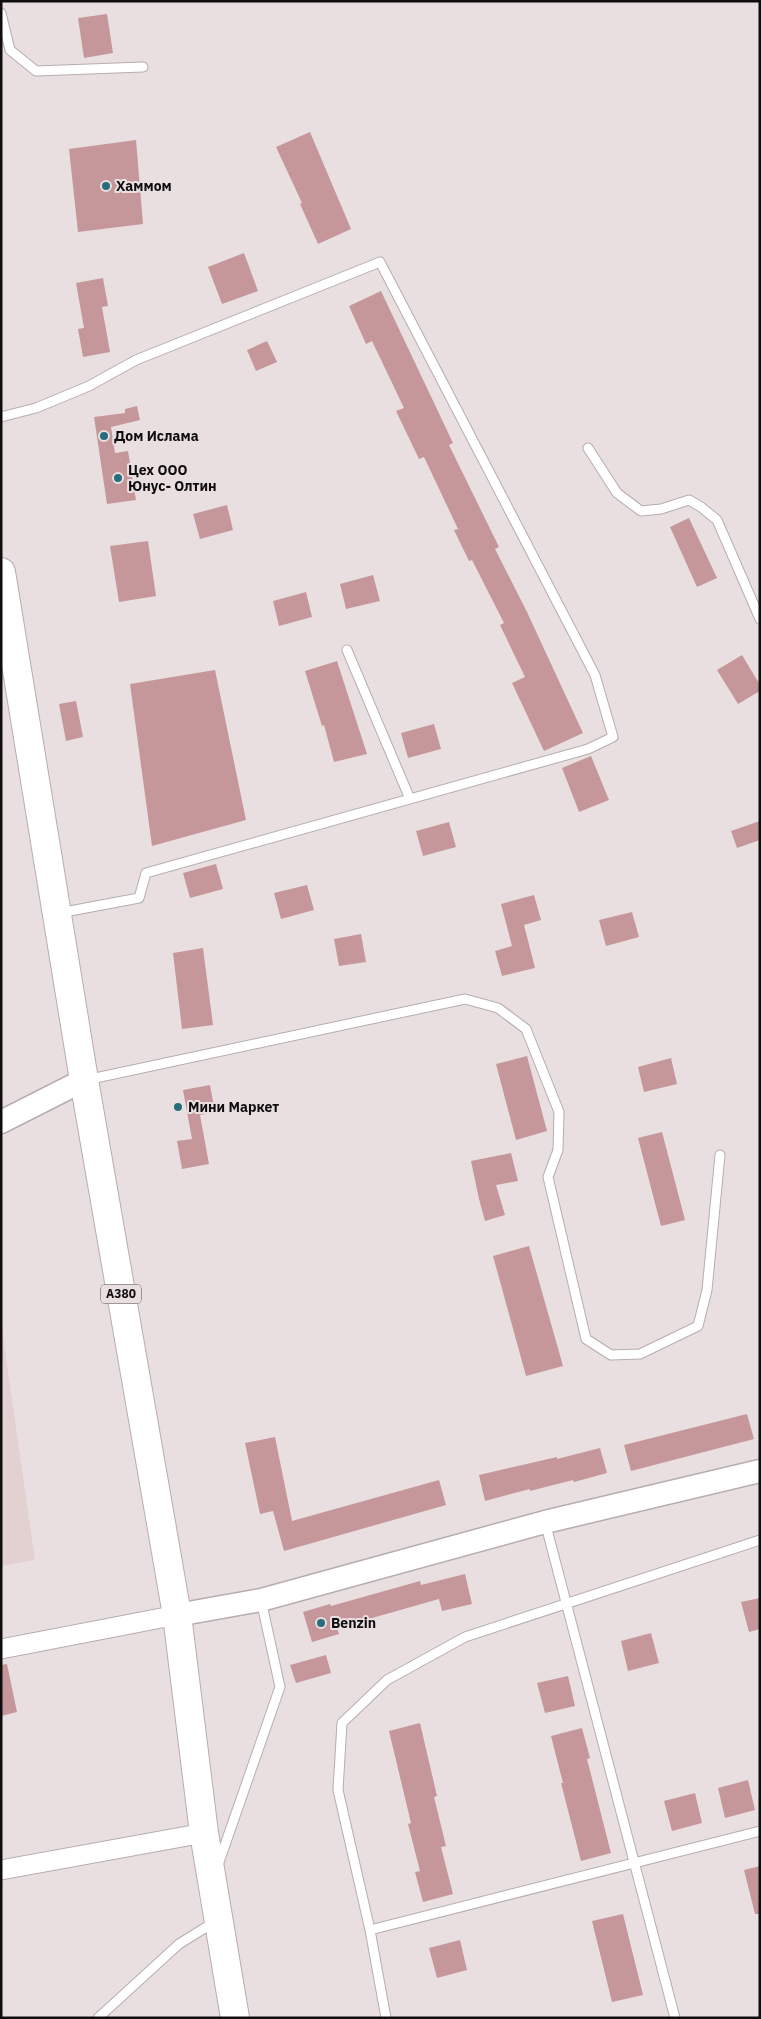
<svg xmlns="http://www.w3.org/2000/svg" width="761" height="2019" font-family="'IBM Plex Sans',sans-serif">
  <style>
    .built { fill: #e3d0d1 }
    .building { fill: #c5979b }
    .lines { fill: none; stroke-linecap: round; stroke-linejoin: round }
    .service-casing { stroke: #b7adae; stroke-width: 11 }
    .minor-casing { stroke: #b7adae; stroke-width: 21 }
    .tertiary-casing { stroke: #b7adae; stroke-width: 25 }
    .trunk-casing { stroke: #b7adae; stroke-width: 30 }
    .service { stroke: #fff; stroke-width: 9 }
    .minor { stroke: #fff; stroke-width: 19 }
    .tertiary { stroke: #fff; stroke-width: 22 }
    .trunk { stroke: #fff; stroke-width: 28 }
    .poi-dot { fill: #276d7c; stroke: #e9dfe0; stroke-width: 2 }
    .labels { text-anchor: middle; stroke-width: 4; stroke-linejoin: round; paint-order: stroke }
    .shield { fill: #e9dfe0; stroke: #514c4d; stroke-width: 1 }
    .shield-label { font-size: 12px; font-weight: bold; fill: #100d0e }
    .poi-label { font-size: 14px; font-weight: bold; fill: #100d0e; stroke: #e9dfe0; text-anchor: start }
  </style>
  <rect width="100%" height="100%" fill="#e9dfe0"/>
  <path class="built" d="M1 1323 35 1560 1 1566Z"/>
  <path class="building" d="M107 14 113 53 84 58 78 18Z
    M310 132 351 229 318 244 300 204 302 203 276 147Z
    M136 140 143 224 78 232 69 149Z
    M244 253 258 291 222 304 208 267Z
    M103 278 108 306 102 307 110 352 83 357 78 329 84 328 76 283Z
    M381 291 453 443 449 445 499 547 495 549 527 612 583 733 544 751 512 683 525 677 500 625 504 623 472 560 469 561 454 530 458 529 424 457 419 459 396 411 404 408 372 341 366 344 349 306Z
    M267 341 277 362 256 371 247 350Z
    M137 406 140 420 111 427 115 453 128 451 136 500 107 504 94 417 125 413V409Z
    M227 505 233 530 200 539 193 514Z
    M689 518 717 578 697 587 670 527Z
    M148 541 156 596 119 602 110 546Z
    M373 575 380 601 346 609 340 584Z
    M306 592 312 617 279 626 273 601Z
    M742 655 760 685V691L738 704 717 670Z
    M337 661 367 754 334 762 324 725 322 726 305 671Z
    M215 670 246 820 152 846 130 684Z
    M76 701 83 737 66 741 59 704Z
    M434 724 441 749 408 758 401 733Z
    M591 756 609 800 579 812 562 768Z
    M760 821V840L737 848 731 831Z
    M449 822 456 847 423 856 416 831Z
    M216 864 223 889 190 898 183 873Z
    M307 885 314 910 281 919 274 893Z
    M534 895 541 920 524 925 535 968 502 976 495 951 512 946 501 904Z
    M632 912 639 937 606 946 599 920Z
    M361 934 366 962 339 966 334 939Z
    M203 948 213 1025 182 1029 173 953Z
    M527 1056 547 1131 516 1140 496 1064Z
    M671 1058 677 1084 644 1092 638 1067Z
    M210 1085 215 1112 200 1115 209 1164 182 1169 177 1141 192 1139 183 1090Z
    M662 1132 685 1220 661 1226 638 1138Z
    M511 1153 518 1181 496 1185 505 1215 485 1221 479 1199 471 1161Z
    M529 1246 563 1366 526 1376 493 1256Z
    M747 1414 754 1439 631 1471 624 1445Z
    M275 1437 292 1521 439 1480 446 1505 284 1551 273 1511 260 1514 245 1443Z
    M600 1448 607 1473 574 1482 573 1480 530 1491V1489L485 1501 479 1475 557 1457V1459Z
    M465 1574 472 1604 442 1611 439 1599 337 1628 339 1634 312 1642 303 1612 330 1604 331 1606 420 1581 421 1585Z
    M760 1598V1629L749 1632 741 1602Z
    M651 1633 659 1663 628 1671 621 1641Z
    M326 1655 331 1673 296 1683 290 1665Z
    M7 1664 17 1712 1 1716V1665Z
    M568 1676 575 1706 545 1713 537 1683Z
    M420 1723 437 1796 434 1797 446 1846 441 1847 453 1894 423 1902 415 1872 420 1871 408 1824 411 1823 389 1731Z
    M582 1728 590 1758 587 1759 611 1853 581 1861 561 1783H563L551 1736Z
    M748 1780 755 1810 725 1818 718 1788Z
    M695 1793 702 1823 672 1831 664 1801Z
    M760 1866V1914H755L744 1870Z
    M623 1914 643 1995 612 2002 592 1921Z
    M460 1940 467 1970 437 1978 429 1948Z"/>
  <g class="lines">
    <defs>
      <path id="service" d="M1 13 10 50 36 71 143 67
        M1 417 36 408 89 386 136 360 380 262 595 675 613 737 588 749 146 873 139 898 59 913
        M588 448 617 493 641 511 661 509 689 500 701 507 717 520 760 619
        M347 650 410 799
        M86 1080 465 999 498 1008 526 1029 559 1112 558 1150 548 1177 586 1339 611 1355 640 1354 698 1326 707 1290 720 1155
        M545 1522 675 2018
        M218 1865 280 1687 261 1600
        M370 1930 760 1831
        M98 2018 179 1944 216 1921
        M386 2018 370 1930 338 1790 342 1723 387 1680 465 1637 760 1540"/>
      <path id="minor" d="M1 1649 177 1615
        M1 1870 204 1833"/>
      <path id="tertiary" d="M1 1122 84 1080
        M177 1615 261 1600 545 1522 760 1471"/>
      <path id="trunk" d="M1 572 84 1080 177 1615 204 1833 235 2018"/>
    </defs>
    <use href="#service" class="service-casing"/>
    <use href="#minor" class="minor-casing"/>
    <use href="#tertiary" class="tertiary-casing"/>
    <use href="#trunk" class="trunk-casing"/>
    <use href="#service" class="service"/>
    <use href="#minor" class="minor"/>
    <use href="#tertiary" class="tertiary"/>
    <use href="#trunk" class="trunk"/>
  </g>
  <g class="poi-dot">
    <circle cx="106" cy="186" r="5"/>
    <circle cx="104" cy="436" r="5"/>
    <circle cx="118" cy="478" r="5"/>
    <circle cx="178" cy="1107" r="5"/>
    <circle cx="321" cy="1623" r="5"/>
  </g>
  <g class="labels">
    <rect class="shield" x="101" y="1284.5" width="40" height="19" rx="4"/>
    <g class="shield-label">
      <text x="121" y="1298">A380</text>
    </g>
    <g class="poi-label">
      <text x="116" y="191">Хаммом</text>
      <text x="114" y="441">Дом Ислама</text>
      <text x="128" y="475">Цех ООО<tspan x="128" dy="16">Юнус- Олтин</tspan></text>
      <text x="188" y="1112">Мини Маркет</text>
      <text x="331" y="1628">Benzin</text>
    </g>
  </g>
  <rect width="761" height="2019" fill="none" stroke="#100d0e" stroke-width="5"/>
</svg>
